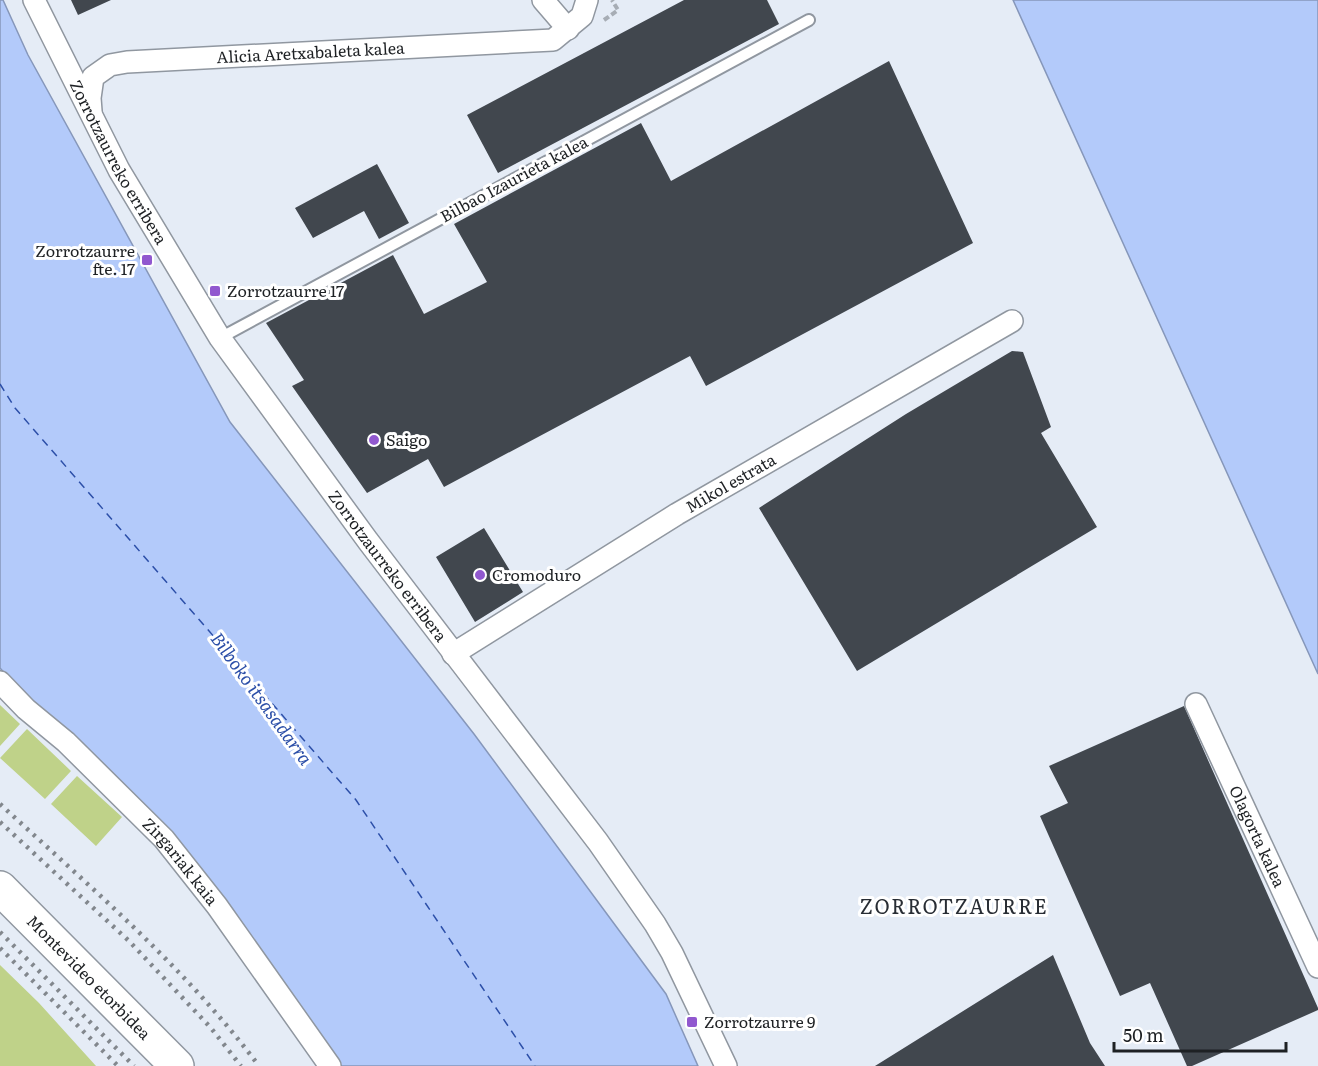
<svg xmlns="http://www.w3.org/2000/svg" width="1318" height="1066" font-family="Literata,serif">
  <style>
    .green { fill: #bfd289 }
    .water { fill: #b3cafa; stroke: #8697ba; stroke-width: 1.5 }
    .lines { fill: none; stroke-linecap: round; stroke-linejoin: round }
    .ferry { stroke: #2c4fa8; stroke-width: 1.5; stroke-dasharray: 8 6; stroke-linecap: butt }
    .building { fill: #41474e }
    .lane-casing { stroke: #9097a0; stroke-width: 14 }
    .street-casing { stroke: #9097a0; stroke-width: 24 }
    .primary-casing { stroke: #9097a0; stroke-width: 36 }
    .path { stroke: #a7adb5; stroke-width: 4; stroke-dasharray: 6 3; stroke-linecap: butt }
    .lane { stroke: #fff; stroke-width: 10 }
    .street { stroke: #fff; stroke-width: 21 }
    .primary { stroke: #fff; stroke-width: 33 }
    .rail { stroke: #82878d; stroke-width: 4.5; stroke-dasharray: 3 6; stroke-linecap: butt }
    .poi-dot { fill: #9158cf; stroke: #fff; stroke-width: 2 }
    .labels { text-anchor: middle; stroke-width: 6; stroke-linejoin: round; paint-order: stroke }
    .street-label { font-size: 16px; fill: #1e2124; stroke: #fff }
    .poi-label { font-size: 16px; fill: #1e2124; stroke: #fff; text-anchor: start }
    .water-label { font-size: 18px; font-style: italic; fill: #2c4fa8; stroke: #fff }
    .quarter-label { font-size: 20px; letter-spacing: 1.5px; fill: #282d34; stroke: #fff }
  </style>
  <rect width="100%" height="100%" fill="#e5ecf6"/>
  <path class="green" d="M0 705 20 724 0 746Z
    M27 729 71 771 45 799 0 758Z
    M77 776 122 817 96 846 51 804Z
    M0 965 39 1003 96 1066H0Z"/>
  <path class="water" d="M0 0H3L28 55 230 422 474 734 666 994 698 1066H340L267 967 0 668Z
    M1013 0H1318V674Z"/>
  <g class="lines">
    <path class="ferry" d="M0 384 15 408 356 800 535 1066"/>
  </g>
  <path class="building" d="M71 0H111L78 15Z
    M684 0H767L779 24 498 173 467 115Z
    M889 61 973 243 706 386 690 356 444 487 428 459 367 493 292 386 304 380 266 323 393 255 424 314 487 282 454 224 641 123 671 181Z
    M377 164 409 223 379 239 364 211 313 238 295 208Z
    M1012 351 1023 352 1051 427 1041 433 1097 527 857 671 759 508 906 414Z
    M484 528 523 592 475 622 436 557Z
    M1184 706 1318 1008V1010L1192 1066H1187L1150 983 1120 996 1040 816 1068 803 1049 766Z
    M1053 955 1090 1043 1105 1066H875Z"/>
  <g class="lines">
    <defs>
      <path id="lane" d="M220 338 809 20"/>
      <g id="street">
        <path id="s1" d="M34 0 119 170 220 338 368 541 598 842 655 924 672 953 726 1066"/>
        <path d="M543 0 568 29"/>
        <path id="s2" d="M91 111 90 98 93 77 110 65 127 62 553 40 582 16 587 0"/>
        <path id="s3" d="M453 654 677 514 1012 321"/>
        <path id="s4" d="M0 682 26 709 66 742 164 839 217 906 330 1066"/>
        <path id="s5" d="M1196 704 1318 967"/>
      </g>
      <g id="primary">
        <path id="s6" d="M0 888 177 1066"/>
      </g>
    </defs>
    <use href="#lane" class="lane-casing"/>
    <use href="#street" class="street-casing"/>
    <use href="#primary" class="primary-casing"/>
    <path class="path" d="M604 20 618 10 612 0"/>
    <use href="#lane" class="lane"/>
    <use href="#street" class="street"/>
    <use href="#primary" class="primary"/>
    <path class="rail" d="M0 804C90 887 185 967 259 1066
      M0 822 129 941 211 1028 241 1066
      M0 932 134 1066
      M0 948 118 1066"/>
  </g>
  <g class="poi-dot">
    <rect x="141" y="254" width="12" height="12" rx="3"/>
    <rect x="209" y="285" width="12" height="12" rx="3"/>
    <circle cx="374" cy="440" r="6"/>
    <circle cx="480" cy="575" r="6"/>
    <rect x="686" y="1016" width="12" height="12" rx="3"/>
  </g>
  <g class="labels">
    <g class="street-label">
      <text dy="6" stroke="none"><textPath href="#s2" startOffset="256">Alicia Aretxabaleta kalea</textPath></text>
      <text dy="6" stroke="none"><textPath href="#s1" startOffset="183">Zorrotzaurreko erribera</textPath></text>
      <text transform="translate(514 179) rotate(-28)" y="6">Bilbao Izaurieta kalea</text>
      <text dy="6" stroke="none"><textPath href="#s3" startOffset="326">Mikol estrata</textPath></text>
      <text dy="6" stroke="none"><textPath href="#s1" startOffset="669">Zorrotzaurreko erribera</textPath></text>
      <text dy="6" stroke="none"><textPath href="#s5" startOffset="146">Olagorta kalea</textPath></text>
      <text dy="6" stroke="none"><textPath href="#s4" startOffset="255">Zirgariak kaia</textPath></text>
      <text dy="6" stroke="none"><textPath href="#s6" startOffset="126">Montevideo etorbidea</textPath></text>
    </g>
    <g class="poi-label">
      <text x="135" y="257" text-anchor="end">Zorrotzaurre<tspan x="135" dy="18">fte. 17</tspan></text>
      <text x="227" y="297">Zorrotzaurre 17</text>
      <text x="386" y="446">Saigo</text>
      <text x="492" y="581">Cromoduro</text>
      <text x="704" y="1028">Zorrotzaurre 9</text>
    </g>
    <g class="water-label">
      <text transform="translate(261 699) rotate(54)" y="6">Bilboko itsasadarra</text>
    </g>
    <g class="quarter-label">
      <text x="954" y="914">ZORROTZAURRE</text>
    </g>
  </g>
  <path d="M1114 1042v9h172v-9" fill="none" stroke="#1e2124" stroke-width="3"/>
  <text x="1123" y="1042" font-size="18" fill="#1e2124" stroke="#ffffff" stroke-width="4.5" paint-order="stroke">50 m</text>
</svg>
